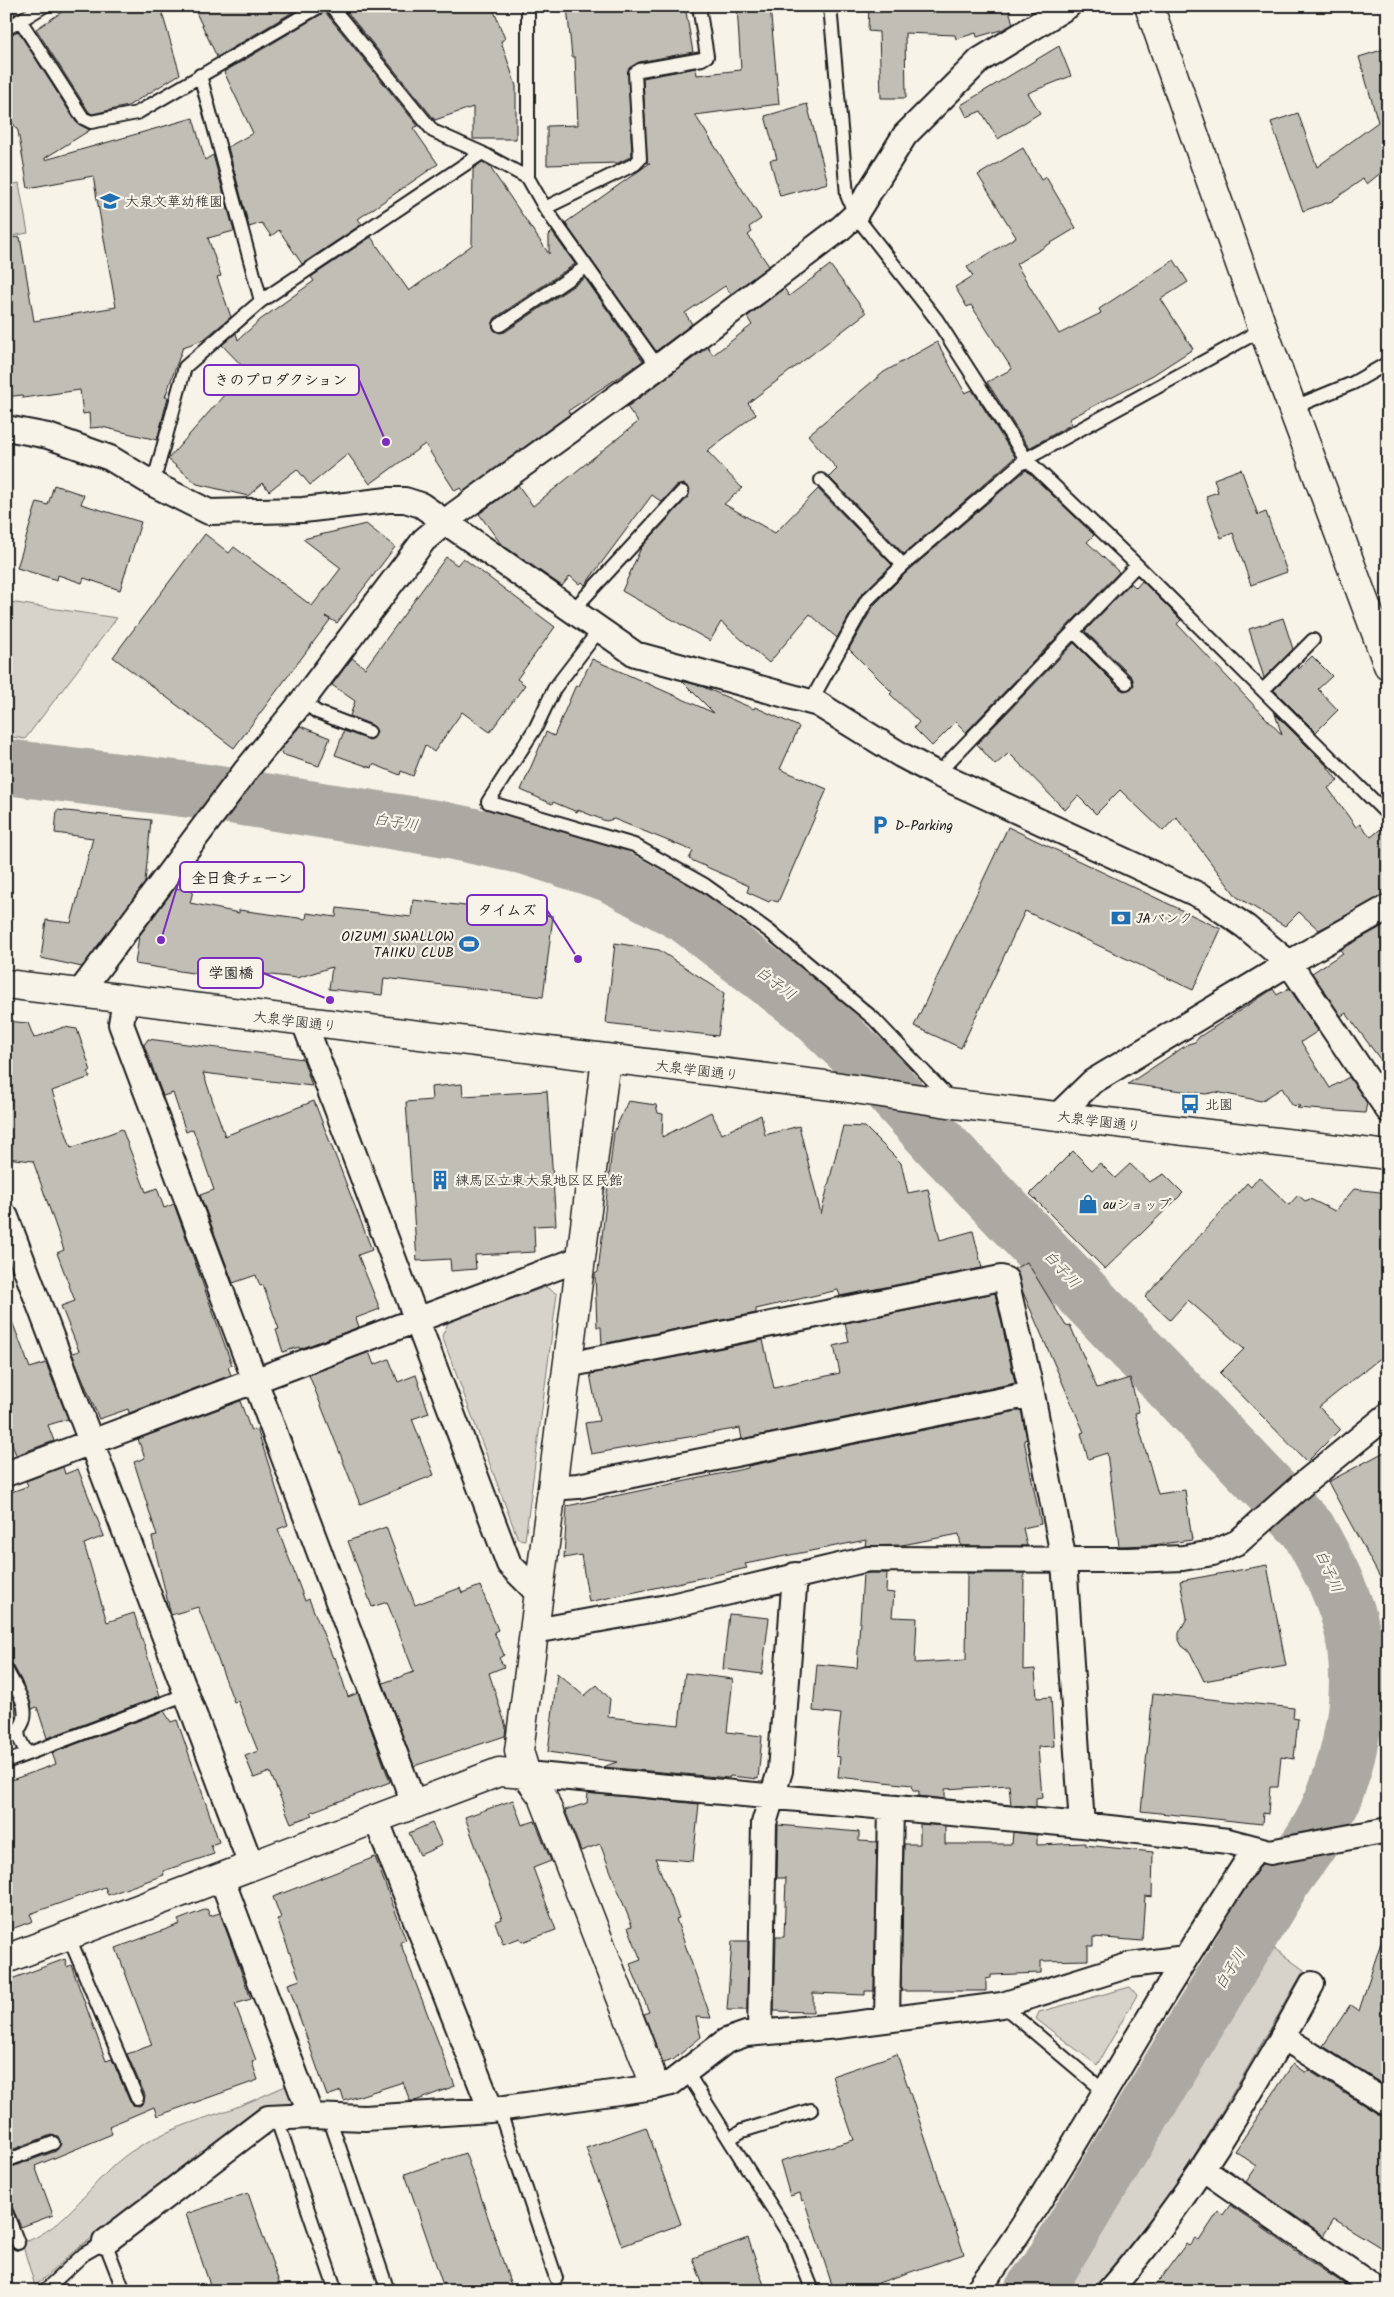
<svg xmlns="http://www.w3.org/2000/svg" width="1394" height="2297" font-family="Kalam,'Klee One',sans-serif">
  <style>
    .green { fill: #d7d3cb; stroke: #7a7874 }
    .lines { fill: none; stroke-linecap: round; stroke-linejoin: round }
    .river { stroke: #aca9a2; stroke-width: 56 }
    .building { fill: #c0beb5; stroke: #1c1c1c }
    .service-casing { stroke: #1c1c1c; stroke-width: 16 }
    .minor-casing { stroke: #1c1c1c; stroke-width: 28 }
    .tertiary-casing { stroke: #1c1c1c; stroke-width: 31 }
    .service { stroke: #f7f3e8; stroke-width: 12 }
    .minor { stroke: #f7f3e8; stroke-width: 24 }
    .tertiary { stroke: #f7f3e8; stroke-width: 28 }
    .labels { text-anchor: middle; stroke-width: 4.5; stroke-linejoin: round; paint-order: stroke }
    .poi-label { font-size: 14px; fill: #1c1c1c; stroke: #f7f3e8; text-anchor: start }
    .street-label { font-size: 14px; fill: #1c1c1c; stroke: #f7f3e8 }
    .water-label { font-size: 15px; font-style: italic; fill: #565452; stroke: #f7f3e8 }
    .leader { fill: none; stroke: #7b2cbf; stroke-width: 2 }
    .callout-dot { fill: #7b2cbf; stroke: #f7f3e8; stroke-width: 2 }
    .callout { fill: #f7f3e8; stroke: #7b2cbf; stroke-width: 2 }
    .callout-label { font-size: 15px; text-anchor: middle; font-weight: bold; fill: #1c1c1c }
  </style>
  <rect width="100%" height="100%" fill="#f7f3e8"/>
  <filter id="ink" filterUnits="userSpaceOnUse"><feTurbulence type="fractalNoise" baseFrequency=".02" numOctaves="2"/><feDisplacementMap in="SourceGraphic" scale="10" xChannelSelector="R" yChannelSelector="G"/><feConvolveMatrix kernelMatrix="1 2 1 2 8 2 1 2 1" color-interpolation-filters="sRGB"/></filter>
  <g filter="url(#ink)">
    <path class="green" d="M19 183 28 233 6 237V186Z
      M9 602 117 618 25 739 6 736V611Z
      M546 1287 557 1294 525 1540 518 1539 442 1336 449 1321Z
      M1271 1946 1304 1970C1263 2041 1222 2115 1176 2183 1150 2221 1121 2256 1091 2291H1062L1093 2244Z
      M1130 1987 1137 1995 1097 2065 1036 2019 1039 2012Z
      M290 2084 299 2108 102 2232 80 2246 35 2286 22 2243C67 2229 92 2179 129 2153 161 2131 197 2121 234 2108 253 2101 271 2092 290 2084Z"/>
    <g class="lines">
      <path class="river" d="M6 767 199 791 435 828 527 847 610 874 686 915 812 1011 872 1069 941 1145 1308 1529C1326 1562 1346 1597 1353 1634 1364 1695 1351 1763 1324 1819 1314 1841 1296 1861 1282 1882L1049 2269 1032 2291"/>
    </g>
    <path class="building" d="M6 6H10L15 14 6 19Z
      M71 6H160L180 74 128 106 92 114 89 112 36 29Z
      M193 6H303L217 57Z
      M342 6H492L505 39 501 41 516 86V139H473V107L435 120Z
      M567 6H685L693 52 639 62 628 70 632 156 618 163 547 165V126L578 125 575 57H572Z
      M737 6H770L779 104 695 115 761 219 749 227 752 232 748 235 769 266 731 294 725 286 685 313 692 324 656 351 565 223 650 163H647L643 78 696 68 697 75 741 70Z
      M869 6H1008L1013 24 1004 29 977 37 976 33 956 39 955 35 905 33 906 98H881L879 32 868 31Z
      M325 12 418 126 413 128 438 164 358 219 362 224 302 264 279 230 271 236 262 223 249 227 228 147 253 133 224 72Z
      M18 31 76 122 90 130 45 158V160L193 118 205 160 213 155 234 231 208 238 221 276 217 277 231 317 203 340 183 347 165 397H168L157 440 102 427 90 428 89 413 83 414 80 390 23 398 22 395 6 397V238L20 237 34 321 116 307 93 176 28 188 18 131 6 112V37Z
      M1059 46 1071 76 1028 93 1040 113 998 139 981 111 967 117 961 105Z
      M1388 48V167L1367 184 1363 179 1332 201 1303 211 1271 122 1298 113 1317 167 1378 122 1359 57Z
      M807 104 828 183 780 196 770 160 777 159 765 116Z
      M1023 148 1041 180 1046 177 1076 228 1016 264 1059 334 1101 313 1099 309 1174 260 1188 282 1161 299 1193 349 1153 375 1069 419 1072 424 1029 448 987 382 1012 369 971 305 967 307 955 287 973 276 967 267 1016 237 978 175Z
      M482 162 489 166 549 254V235L552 232 575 264 495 318 492 325 494 330 500 333 505 332 585 278 643 361 568 411 570 414 463 492 460 488 455 491 425 444 370 484 348 454 310 485 297 469 269 491 263 483 248 496 197 484 168 459 246 370 222 345 236 333 238 340 260 320 314 281 311 277 371 237 409 291 472 245 473 169Z
      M830 265 866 313 748 403 756 414 707 451 742 488 724 504 775 533 818 489 892 565 860 596 837 638 810 614 769 663 721 622 710 641 622 591 641 548 688 497 690 489 684 484 676 486 662 502 652 495 585 585 582 582 579 584 570 576 562 586 501 544 479 514 518 485 533 506 638 422 627 407 708 347 713 355 752 325 747 317 784 288 789 296Z
      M937 342 965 393 972 390 1015 457 904 554 829 477 837 469 808 435 884 372Z
      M1241 469 1258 515 1266 512 1287 572 1251 585 1233 533 1221 538 1206 496 1218 492 1214 479Z
      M1026 470 1094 535 1087 542 1119 572 966 732 956 722 932 746 914 728 919 722 890 694 892 692 849 649 874 605 908 571Z
      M54 485 84 495 81 504 141 522 120 590 84 578 82 583 58 575 57 580 17 568 37 502 48 505Z
      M366 524 395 547 337 623 325 616 330 620 234 748 113 657 205 534 229 553 234 547 312 606 341 568 303 539Z
      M446 557 457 565 463 558 555 627 517 679 525 685 490 732 462 712 434 752 425 745 413 776 401 771 400 775 373 764 372 768 335 755 344 731 370 740 374 738 377 731 372 725 350 716 355 701 332 685 352 658 365 668Z
      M1142 581 1181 620 1177 624 1282 735 1275 714 1326 765 1338 781 1328 788 1356 827 1360 824 1371 837 1388 823V893L1319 930 1299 912 1285 926 1237 897 1176 817 1163 831 1120 790 1096 814 1078 796 1065 810 1009 753 995 765 977 744 1074 643 1120 689 1124 691 1131 689 1134 685 1132 677 1085 631 1131 583 1136 588Z
      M1283 618 1293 649 1264 678 1249 629Z
      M1312 656 1332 676 1318 689 1338 710 1316 732 1274 690 1298 666 1299 669Z
      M592 659 714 713 682 681 701 686 754 709 755 707 799 727 780 769 827 789 778 902 771 900 769 902 747 892 749 886 689 859 693 851 614 819 606 821 578 810 577 812 553 802 552 804 521 790 546 732 554 736 576 685 579 686Z
      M300 726 330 738 319 766 281 754 284 745Z
      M57 810 151 820 145 883 82 967 41 958 46 920 71 923 93 838 55 833Z
      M1008 827 1221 929 1193 990 1025 911 961 1048 914 1026Z
      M175 888 193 891 190 903 239 913V910L306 919 307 913 336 917 337 908 411 917 413 900 553 916 543 997 384 978 382 995 329 989 332 967 297 978 255 973 254 986 224 981V978L135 964 139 936Z
      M1388 923V1070L1346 1013 1341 1016 1312 973 1343 953 1340 950Z
      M615 943 659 950 724 993 718 1036 606 1023Z
      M1289 988 1318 1031 1301 1042 1330 1088 1349 1077 1367 1103 1365 1113 1297 1108 1300 1106 1292 1105 1282 1088 1261 1101 1216 1092 1206 1094 1128 1084 1188 1044 1195 1042 1199 1037 1273 989 1277 995Z
      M6 1021 28 1023 34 1038 64 1027 77 1029 91 1071 88 1072 90 1077 52 1091 71 1148 122 1129 146 1192 157 1188 164 1208 174 1204 232 1365 228 1367 231 1375 129 1413 128 1409 99 1419 72 1353 79 1351 61 1306 75 1301 57 1253 64 1250 33 1161 6 1158Z
      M148 1039 303 1059 312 1086 203 1073 225 1136 314 1101 372 1250 358 1255 380 1309 356 1318 359 1327 300 1349 299 1347 283 1352 276 1330 279 1329 263 1285 260 1286 256 1275 233 1283 200 1195 214 1190 193 1129 186 1132 173 1093 163 1096 144 1045Z
      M462 1084 463 1096 547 1091 556 1225 534 1226 535 1252 475 1255 476 1269 451 1271 450 1259 417 1261 406 1102 432 1100 431 1087Z
      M628 1101 656 1105 658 1113 663 1114 662 1137 711 1112 722 1134 761 1115 765 1135 799 1126 821 1214 843 1126 865 1127 901 1163 908 1193 928 1189 940 1240 973 1231 982 1268 840 1296 838 1290 756 1309V1313L602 1344 601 1327H597L595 1274 598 1272 614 1132Z
      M1073 1151 1092 1170 1100 1163 1115 1178 1130 1164 1149 1182 1164 1174 1183 1193 1105 1269 1030 1194Z
      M1259 1177 1289 1205 1298 1195 1305 1201 1310 1199 1335 1211 1354 1189 1388 1193V1352L1319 1407 1340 1429 1307 1462 1220 1373 1244 1349 1188 1300 1170 1320 1145 1297 1247 1183 1251 1187Z
      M1027 1262 1066 1326 1070 1325 1097 1388 1130 1378 1139 1412 1135 1413 1158 1494 1185 1490 1192 1540 1153 1545 1119 1546 1107 1453 1088 1459 1081 1433 1084 1432 1022 1290 1019 1277 1014 1269Z
      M995 1293 1015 1383 742 1439 740 1428 591 1454 585 1423 599 1421 590 1374 763 1340 774 1388 840 1373 834 1346 849 1342 845 1323Z
      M8 1311 30 1368 46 1363 68 1419 48 1425 54 1441 16 1455 6 1427Z
      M369 1352 374 1365 389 1359 398 1382 416 1375 429 1413 412 1419 434 1475 360 1504 309 1375Z
      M240 1401 251 1431 257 1429 262 1444 288 1525 278 1529 305 1601 309 1599 333 1658 335 1657 348 1697 358 1693 390 1782 311 1812 313 1815 291 1823 270 1772 254 1778 245 1756 258 1751 238 1701 234 1702 198 1607 171 1615 152 1537 157 1536 134 1462 145 1458 138 1439Z
      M1021 1410 1027 1439 1024 1440 1041 1524 1023 1528 1027 1546H961L959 1534 902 1545 865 1546 866 1540 745 1564 747 1568 589 1602 581 1555 564 1558 567 1506 748 1468V1466Z
      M1388 1450V1592L1328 1482Z
      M63 1467 65 1474 78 1469 104 1536 84 1544 107 1622 134 1613 160 1696 47 1738 37 1707 32 1709 21 1680 13 1665 6 1661V1494L28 1486 26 1481Z
      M386 1527 415 1605 460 1588 462 1593 480 1586 498 1630 494 1632 504 1655 499 1658 504 1667 489 1673 506 1727 505 1736 414 1766 383 1683 414 1672 387 1602 372 1607 348 1541Z
      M1267 1565 1286 1666 1204 1681 1190 1652 1182 1646 1179 1640V1633L1187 1618 1180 1581Z
      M870 1573H887L886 1592 894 1593 892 1617 917 1618 915 1663 966 1660 967 1573H1024L1023 1670 1035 1669 1037 1698 1051 1697 1054 1746 1038 1747 1042 1798 1036 1799V1807L1011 1805 1009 1785 945 1789V1799L919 1796V1791H913L912 1785 838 1777 840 1757 836 1756 841 1714 813 1711 817 1664 857 1668 863 1574Z
      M729 1614 769 1618 762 1674 723 1669Z
      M557 1673 584 1696 597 1685 610 1699 608 1717 679 1725 685 1673 733 1679 727 1732 762 1736 758 1779 730 1776 729 1778 603 1767 617 1762 548 1752Z
      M6 1687 14 1702 16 1714V1717L6 1722Z
      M1153 1693 1294 1708 1293 1718 1298 1719 1294 1759 1281 1757 1278 1787H1270L1268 1814 1263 1813 1262 1824 1141 1811Z
      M164 1711 171 1722 177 1720 203 1795 219 1842 211 1845 214 1854 163 1871 164 1875 108 1895 105 1887 30 1914 33 1921 6 1931V1782L56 1764 52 1753Z
      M588 1793 699 1804 693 1861 655 1858 679 1918 676 1919 711 2018 696 2017 701 2037 673 2060 663 2063 644 2014 649 2012 630 1964 641 1960 628 1927 632 1926 600 1844 581 1851 565 1810 587 1803Z
      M513 1800 522 1825 535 1821 551 1861 533 1868 556 1930 522 1942 520 1938 503 1944 495 1922 502 1919 465 1817Z
      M432 1823 442 1845 420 1855 409 1833Z
      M920 1824 945 1826V1844H1012L1013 1832 1037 1835V1845L1085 1843V1845L1153 1852 1152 1897 1145 1896 1142 1941 1093 1937V1946H1088V1960L1041 1961V1973L991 1975V1978L986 1979V1991H901L904 1844H920Z
      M778 1825 859 1832V1841L877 1842 874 1991H865V1995L813 1993V2012L774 2011 776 1937H784L786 1878H777Z
      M375 1857 406 1940 400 1942 455 2086 415 2101H410L403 2082 344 2101 341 2091 327 2096 288 1984 300 1980 277 1919 281 1918 273 1897Z
      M207 1909 210 1916 220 1913 251 1999 235 2004 256 2060 252 2062 258 2080 157 2116 154 2107 109 2126 112 2134 35 2166 53 2215 21 2227 13 2209 6 2204V2169L56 2151 61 2144 58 2136 51 2135 6 2152V1981L65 1959 67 1967 71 1965 106 2061 112 2059 130 2102 133 2105 140 2106 144 2102 145 2095 127 2054 152 2045 116 1948 180 1924 178 1920Z
      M1382 1939 1388 1940V2088L1323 2046 1350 2005 1359 2011Z
      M732 1941H748L747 2010H727Z
      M897 2054 964 2254 875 2284 877 2291H834L804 2200 802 2201 800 2193 790 2196 780 2161 854 2140 832 2076Z
      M1293 2064 1306 2073 1308 2070 1381 2116 1388 2118V2252L1334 2219 1323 2236 1246 2182 1257 2166 1235 2151Z
      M646 2127 681 2224 622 2246 586 2148Z
      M465 2153 478 2188 513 2291H445L405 2174Z
      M248 2193 282 2291H212L186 2214Z
      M1230 2205 1308 2260 1355 2291H1151L1186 2244 1189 2246 1195 2239 1199 2241 1218 2212 1223 2215Z
      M748 2238 766 2291H705L693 2258Z"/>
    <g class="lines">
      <defs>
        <path id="service" d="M331 6 433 131 482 153 528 178 545 208 658 367
          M528 6V178
          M830 6 847 195 855 215 937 320 1026 459 1137 565 1388 815
          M20 20 83 118 91 122 137 113 320 6
          M6 29 44 6
          M200 75 261 301 482 153
          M545 208 635 164 640 159 635 73 640 70 702 59 707 56 699 6
          M500 325 586 267
          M1292 408 1353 383 1388 363
          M821 480 903 565
          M153 484 185 367 261 301
          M572 611 682 492
          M600 629 554 689 536 727 488 802 634 845 705 885 769 931 874 1019 951 1100
          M1074 632 1126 683
          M1263 690 1313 640
          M302 701 317 712 369 732
          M811 701 867 600 903 565 1026 459 1263 329
          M937 774 1137 565
          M6 1669C15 1688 35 1711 18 1730L19 1738 27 1754
          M6 1762 187 1694
          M68 1935 137 2098
          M1002 2005 1105 2092
          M686 2071 793 2241 813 2291
          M499 2109 556 2278
          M276 2117 336 2291
          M329 2117 388 2291
          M729 2139 742 2131 811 2110
          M6 2161 53 2143
          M6 2212 18 2243
          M44 2291 84 2254 105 2242 124 2291"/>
        <path id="minor" d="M6 428 48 436 110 458 153 484 209 512 303 510 388 500H405L421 505 635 654 818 704 901 755 937 774 1203 897 1246 927 1289 963 1388 1110
          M80 992 247 769 297 708 424 540 455 514 658 367 841 228 855 215 905 135 980 60 1068 6
          M125 1000 121 1024 414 1804
          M304 1022 509 1564 539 1594
          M1057 1116 1092 1082 1289 963 1388 907
          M6 1217 251 1865
          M567 1365 1001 1278 1006 1280 1032 1394 1064 1561 1082 1825
          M6 1474 582 1258
          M552 1488 578 1486 1032 1394
          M535 1631 667 1607 868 1559 1128 1560 1183 1558 1213 1553 1238 1542 1303 1484 1388 1415
          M526 1774 1082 1825 1228 1841 1270 1852 1388 1830
          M376 1819 491 2110
          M221 1877 311 2116
          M887 2018 891 1808
          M760 2032 764 1823 780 1771 795 1575
          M1283 2037 1388 2104
          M1202 2168 1379 2291
          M105 2242 268 2118 311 2116 365 2118 491 2110 654 2087 671 2083 726 2041 746 2034 838 2026 1002 2005 1130 1965 1185 1958
          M977 2291C1033 2217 1078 2137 1125 2058 1167 1987 1210 1918 1255 1849
          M1109 2291C1190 2199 1253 2091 1312 1984"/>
        <path id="tertiary" d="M1149 6 1263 329 1388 665
          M6 984 841 1087 955 1104 1388 1155
          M606 1059 519 1751 526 1774 543 1797 650 2072
          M6 1959 499 1772 526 1774"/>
      </defs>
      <use href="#service" class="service-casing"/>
      <use href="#minor" class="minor-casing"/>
      <use href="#tertiary" class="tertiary-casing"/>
      <use href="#service" class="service"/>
      <use href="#minor" class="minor"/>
      <use href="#tertiary" class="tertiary"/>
    </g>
  </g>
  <defs>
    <symbol id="school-bare" viewBox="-9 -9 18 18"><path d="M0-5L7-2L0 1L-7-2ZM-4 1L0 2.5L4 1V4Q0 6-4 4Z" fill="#1f6fb2" stroke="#f7f3e8" stroke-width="2.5" paint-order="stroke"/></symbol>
    <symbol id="parking-bare" viewBox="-9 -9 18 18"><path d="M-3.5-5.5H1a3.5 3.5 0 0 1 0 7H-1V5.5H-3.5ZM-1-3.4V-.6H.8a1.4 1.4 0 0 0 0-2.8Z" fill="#1f6fb2" stroke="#f7f3e8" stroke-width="2.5" paint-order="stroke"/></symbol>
    <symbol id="bank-bare" viewBox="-9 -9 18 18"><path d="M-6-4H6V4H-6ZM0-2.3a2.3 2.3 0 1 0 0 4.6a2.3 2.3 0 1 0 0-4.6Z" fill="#1f6fb2" stroke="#f7f3e8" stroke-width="2.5" paint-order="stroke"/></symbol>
    <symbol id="stadium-bare" viewBox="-9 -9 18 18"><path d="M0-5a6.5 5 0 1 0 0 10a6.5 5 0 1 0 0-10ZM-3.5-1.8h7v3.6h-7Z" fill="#1f6fb2" stroke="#f7f3e8" stroke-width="2.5" paint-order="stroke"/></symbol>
    <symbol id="bus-bare" viewBox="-9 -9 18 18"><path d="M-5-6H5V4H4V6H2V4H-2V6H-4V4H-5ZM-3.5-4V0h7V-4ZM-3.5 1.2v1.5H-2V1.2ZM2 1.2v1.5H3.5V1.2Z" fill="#1f6fb2" stroke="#f7f3e8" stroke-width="2.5" paint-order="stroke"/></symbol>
    <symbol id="building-bare" viewBox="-9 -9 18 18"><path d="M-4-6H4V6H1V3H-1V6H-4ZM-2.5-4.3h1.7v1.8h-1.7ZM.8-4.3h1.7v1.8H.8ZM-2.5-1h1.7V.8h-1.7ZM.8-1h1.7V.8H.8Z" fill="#1f6fb2" stroke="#f7f3e8" stroke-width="2.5" paint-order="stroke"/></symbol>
    <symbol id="shop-bare" viewBox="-9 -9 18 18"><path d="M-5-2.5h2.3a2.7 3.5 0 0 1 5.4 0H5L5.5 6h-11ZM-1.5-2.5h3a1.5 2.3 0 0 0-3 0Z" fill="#1f6fb2" stroke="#f7f3e8" stroke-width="2.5" paint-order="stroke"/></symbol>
  </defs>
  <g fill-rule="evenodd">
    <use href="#school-bare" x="96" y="187" width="28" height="28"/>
    <use href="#parking-bare" x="866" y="811" width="28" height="28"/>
    <use href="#bank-bare" x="1107" y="904" width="28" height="28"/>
    <use href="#stadium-bare" x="455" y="930" width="28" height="28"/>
    <use href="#bus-bare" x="1176" y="1090" width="28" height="28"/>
    <use href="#building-bare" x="426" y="1166" width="28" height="28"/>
    <use href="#shop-bare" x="1074" y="1190" width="28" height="28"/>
  </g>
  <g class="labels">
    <g class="poi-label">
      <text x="125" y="206">大泉文華幼稚園</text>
      <text x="895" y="830">D-Parking</text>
      <text x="1136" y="923">JAバンク</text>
      <text x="454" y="941" text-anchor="end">OIZUMI SWALLOW<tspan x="454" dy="16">TAIIKU CLUB</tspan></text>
      <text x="1205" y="1109">北園</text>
      <text x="455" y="1185">練馬区立東大泉地区区民館</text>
      <text x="1103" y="1209">auショップ</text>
    </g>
    <g class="street-label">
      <text transform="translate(295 1021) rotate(7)" y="5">大泉学園通り</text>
      <text transform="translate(697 1070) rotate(7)" y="5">大泉学園通り</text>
      <text transform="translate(1099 1121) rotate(7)" y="5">大泉学園通り</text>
    </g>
    <g class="water-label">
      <text transform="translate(396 822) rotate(9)" y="5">白子川</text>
      <text transform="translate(776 983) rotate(37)" y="5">白子川</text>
      <text transform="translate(1062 1269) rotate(47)" y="5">白子川</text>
      <text transform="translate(1329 1571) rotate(66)" y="5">白子川</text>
      <text transform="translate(1230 1969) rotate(-59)" y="5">白子川</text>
    </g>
  </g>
  <path class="leader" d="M386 442L359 380M161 940L180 877M578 959L547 910M330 1000L263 973"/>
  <g class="callout-dot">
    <circle cx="386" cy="442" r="5"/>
    <circle cx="161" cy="940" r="5"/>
    <circle cx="578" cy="959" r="5"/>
    <circle cx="330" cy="1000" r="5"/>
  </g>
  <g class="callout">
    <rect x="204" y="365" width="155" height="30" rx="5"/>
    <rect x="180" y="862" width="124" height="30" rx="5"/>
    <rect x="467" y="895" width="80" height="30" rx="5"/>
    <rect x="198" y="958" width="65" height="30" rx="5"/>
  </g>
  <g class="callout-label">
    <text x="281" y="385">きのプロダクション</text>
    <text x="242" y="883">全日食チェーン</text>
    <text x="507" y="915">タイムズ</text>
    <text x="231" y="978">学園橋</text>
  </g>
  <rect width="1394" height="2297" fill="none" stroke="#f7f3e8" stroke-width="25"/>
  <rect x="12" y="12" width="1369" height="2272" fill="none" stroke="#1c1c1c" stroke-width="2" filter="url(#ink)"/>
</svg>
